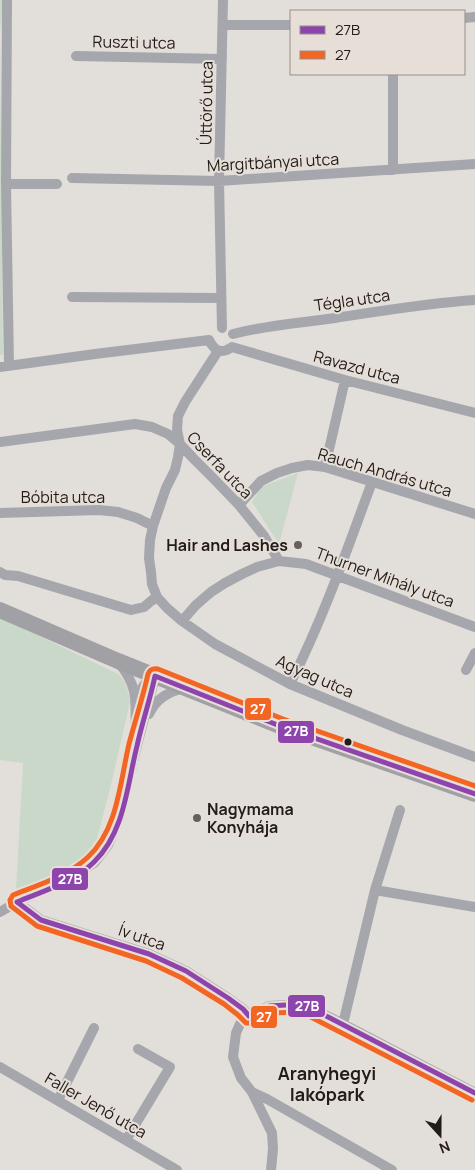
<svg xmlns="http://www.w3.org/2000/svg" width="475" height="1170" font-family="Manrope,sans-serif">
  <style>
    .green { fill: #cad8c9 }
    .lines { fill: none; stroke-linecap: round; stroke-linejoin: round }
    .minor { stroke: #a6a7ac; stroke-width: 10 }
    .primary { stroke: #a1a0a4; stroke-width: 16 }
    .bus-1-casing { stroke: #e6ded7; stroke-width: 9 }
    .bus-2-casing { stroke: #e6ded7; stroke-width: 9 }
    .bus-1 { stroke: #8e44ad; stroke-width: 5 }
    .bus-2 { stroke: #f26522; stroke-width: 5 }
    .poi-dot { fill: #63605d; stroke: #e6ded7; stroke-width: 2 }
    .bus-dot { fill: #1f1c19; stroke: #e6ded7; stroke-width: 2 }
    .labels { text-anchor: middle; stroke-width: 4; stroke-linejoin: round; paint-order: stroke }
    .street-label { font-size: 16px; fill: #1f1c19; stroke: #e6ded7 }
    .poi-label { font-size: 16px; font-weight: bold; fill: #1f1c19; stroke: #e6ded7; text-anchor: end }
    .neighbourhood-label { font-size: 18px; font-weight: bold; fill: #1f1c19; stroke: #e6ded7 }
    .line-badge { stroke: #e6ded7; stroke-width: 2 }
    .badge-label { font-size: 14px; text-anchor: middle; font-weight: bold; fill: #fff }
  </style>
  <rect width="100%" height="100%" fill="#e2deda"/>
  <path class="green" d="M0 0H3L0 34 3 355H0Z
    M298 473 279 544 252 502 261 487Z
    M0 617 118 674C127 683 128 690 130 702L110 789 96 842 83 859 67 869 46 881 16 890 23 763 0 760Z"/>
  <g class="lines">
    <path class="minor" d="M7 0 6 184 9 366
      M464 18 475 17
      M223 25H291
      M76 56 222 59
      M393 74V170
      M72 178 219 181 475 164
      M6 184H57
      M72 297 221 298
      M222 328 219 181 223 0
      M233 334C267 325 301 323 335 318 381 311 428 303 475 300
      M209 340C215 352 222 354 232 347L345 380 475 413
      M218 351 185 402 178 416 177 430 180 444 178 457 175 470 166 488 153 526 150 540 149 558 151 572 152 584 157 597 167 608 182 621 215 644 290 684 402 730 475 757
      M0 367 95 354 209 340
      M0 442 135 424 152 427 168 434 180 444 193 458 214 479 239 505 264 536 279 561
      M325 467 345 380
      M239 505 261 481 277 473 292 468 308 465 325 467 475 514
      M0 513 99 510 118 512 137 518 153 526
      M0 572 5 575 18 576 131 610 144 607 151 601 157 597
      M182 621 196 605 211 592 225 583 242 574 257 567 279 561 306 564 475 627
      M119 663C141 691 134 702 136 734
      M466 670 475 653
      M290 684C323 619 347 550 372 482
      M136 700C141 690 144 681 155 676
      M149 714C156 698 169 692 184 688
      M375 890 475 907
      M17 902 41 920 149 954 186 971 228 998 243 1009 249 1016
      M0 912 17 902 76 875 95 862 108 845 119 819 137 745 154 681 155 676
      M343 1024 375 890 400 810
      M0 1067 177 1170
      M252 1092 267 1099 392 1170
      M58 1100 94 1028
      M126 1140 170 1067 138 1049
      M271 1170 273 1149 272 1133 252 1092 241 1078 233 1057 236 1033 240 1024 249 1016 269 1006 303 1004 343 1024 475 1093"/>
    <path class="primary" d="M0 610 118 661 280 726 475 794"/>
    <defs>
      <path id="bus-1" d="M475 794 280 726 155 676C150 700 142 723 137 746 127 785 125 832 94 862 74 882 43 891 17 902L41 920 149 954 186 971 228 998 243 1009 249 1016 269 1006 303 1004 475 1093"/>
      <path id="bus-2" d="M472 1100 301 1012 271 1013 252 1023H246L238 1015 224 1004 182 978 146 961 37 926 11 906 10 900 13 895C38 885 68 876 88 857 118 829 120 782 129 744 135 721 143 697 148 674 150 669 153 668 158 669L283 719 475 786"/>
    </defs>
    <use href="#bus-1" class="bus-1-casing"/>
    <use href="#bus-2" class="bus-2-casing"/>
    <use href="#bus-1" class="bus-1"/>
    <use href="#bus-2" class="bus-2"/>
  </g>
  <g class="poi-dot">
    <circle cx="298" cy="545" r="5"/>
    <circle cx="197" cy="818" r="5"/>
  </g>
  <circle class="bus-dot" cx="348" cy="742" r="4.5"/>
  <g class="labels">
    <g class="street-label">
      <text transform="translate(134 42) rotate(1)" y="6">Ruszti utca</text>
      <text transform="translate(206 103) rotate(-89)" y="6">Úttörő utca</text>
      <text transform="translate(273 162) rotate(-3)" y="6">Margitbányai utca</text>
      <text transform="translate(352 300) rotate(-8)" y="6">Tégla utca</text>
      <text transform="translate(357 367) rotate(15)" y="6">Ravazd utca</text>
      <text transform="translate(220 465) rotate(46)" y="6">Cserfa utca</text>
      <text transform="translate(385 472) rotate(16)" y="6">Rauch András utca</text>
      <text x="63" y="503">Bóbita utca</text>
      <text transform="translate(385 577) rotate(20)" y="6">Thurner Mihály utca</text>
      <text transform="translate(315 676) rotate(24)" y="6">Agyag utca</text>
      <text transform="translate(142 937) rotate(19)" y="6">Ív utca</text>
      <text transform="translate(96 1105) rotate(30)" y="6">Faller Jenő utca</text>
    </g>
    <g class="poi-label">
      <text x="288" y="551">Hair and Lashes</text>
      <text x="207" y="815" text-anchor="start">Nagymama<tspan x="207" dy="18">Konyhája</tspan></text>
    </g>
    <g class="neighbourhood-label">
      <text x="327" y="1080">Aranyhegyi<tspan x="327" dy="21">lakópark</tspan></text>
    </g>
  </g>
  <g class="line-badge">
    <rect x="244" y="697" width="28" height="24" rx="5" fill="#f26522"/>
    <rect x="277" y="720" width="38" height="24" rx="5" fill="#8e44ad"/>
    <rect x="51" y="867" width="38" height="24" rx="5" fill="#8e44ad"/>
    <rect x="287" y="994" width="39" height="24" rx="5" fill="#8e44ad"/>
    <rect x="250" y="1005" width="28" height="24" rx="5" fill="#f26522"/>
  </g>
  <g class="badge-label">
    <text x="258" y="714">27</text>
    <text x="296" y="736">27B</text>
    <text x="70" y="884">27B</text>
    <text x="307" y="1011">27B</text>
    <text x="264" y="1022">27</text>
  </g>
  <rect x="290" y="10" width="175" height="65" fill="#e6ded7" stroke="#96908b"/>
  <rect x="300" y="26" width="25" height="8" fill="#8e44ad" stroke="#96908b"/>
  <text x="335" y="35" font-size="15" fill="#1f1c19">27B</text>
  <rect x="300" y="51" width="25" height="8" fill="#f26522" stroke="#96908b"/>
  <text x="335" y="60" font-size="15" fill="#1f1c19">27</text>
  <g transform="translate(440 1135) rotate(159)" stroke="#e6ded7" stroke-width="4" paint-order="stroke">
  <path d="M0-4L9 19L0 12L-9 19Z" fill="#1f1c19"/>
  <text y="-8" font-size="14" font-weight="bold" text-anchor="middle" fill="#1f1c19">N</text>
  </g>
</svg>
